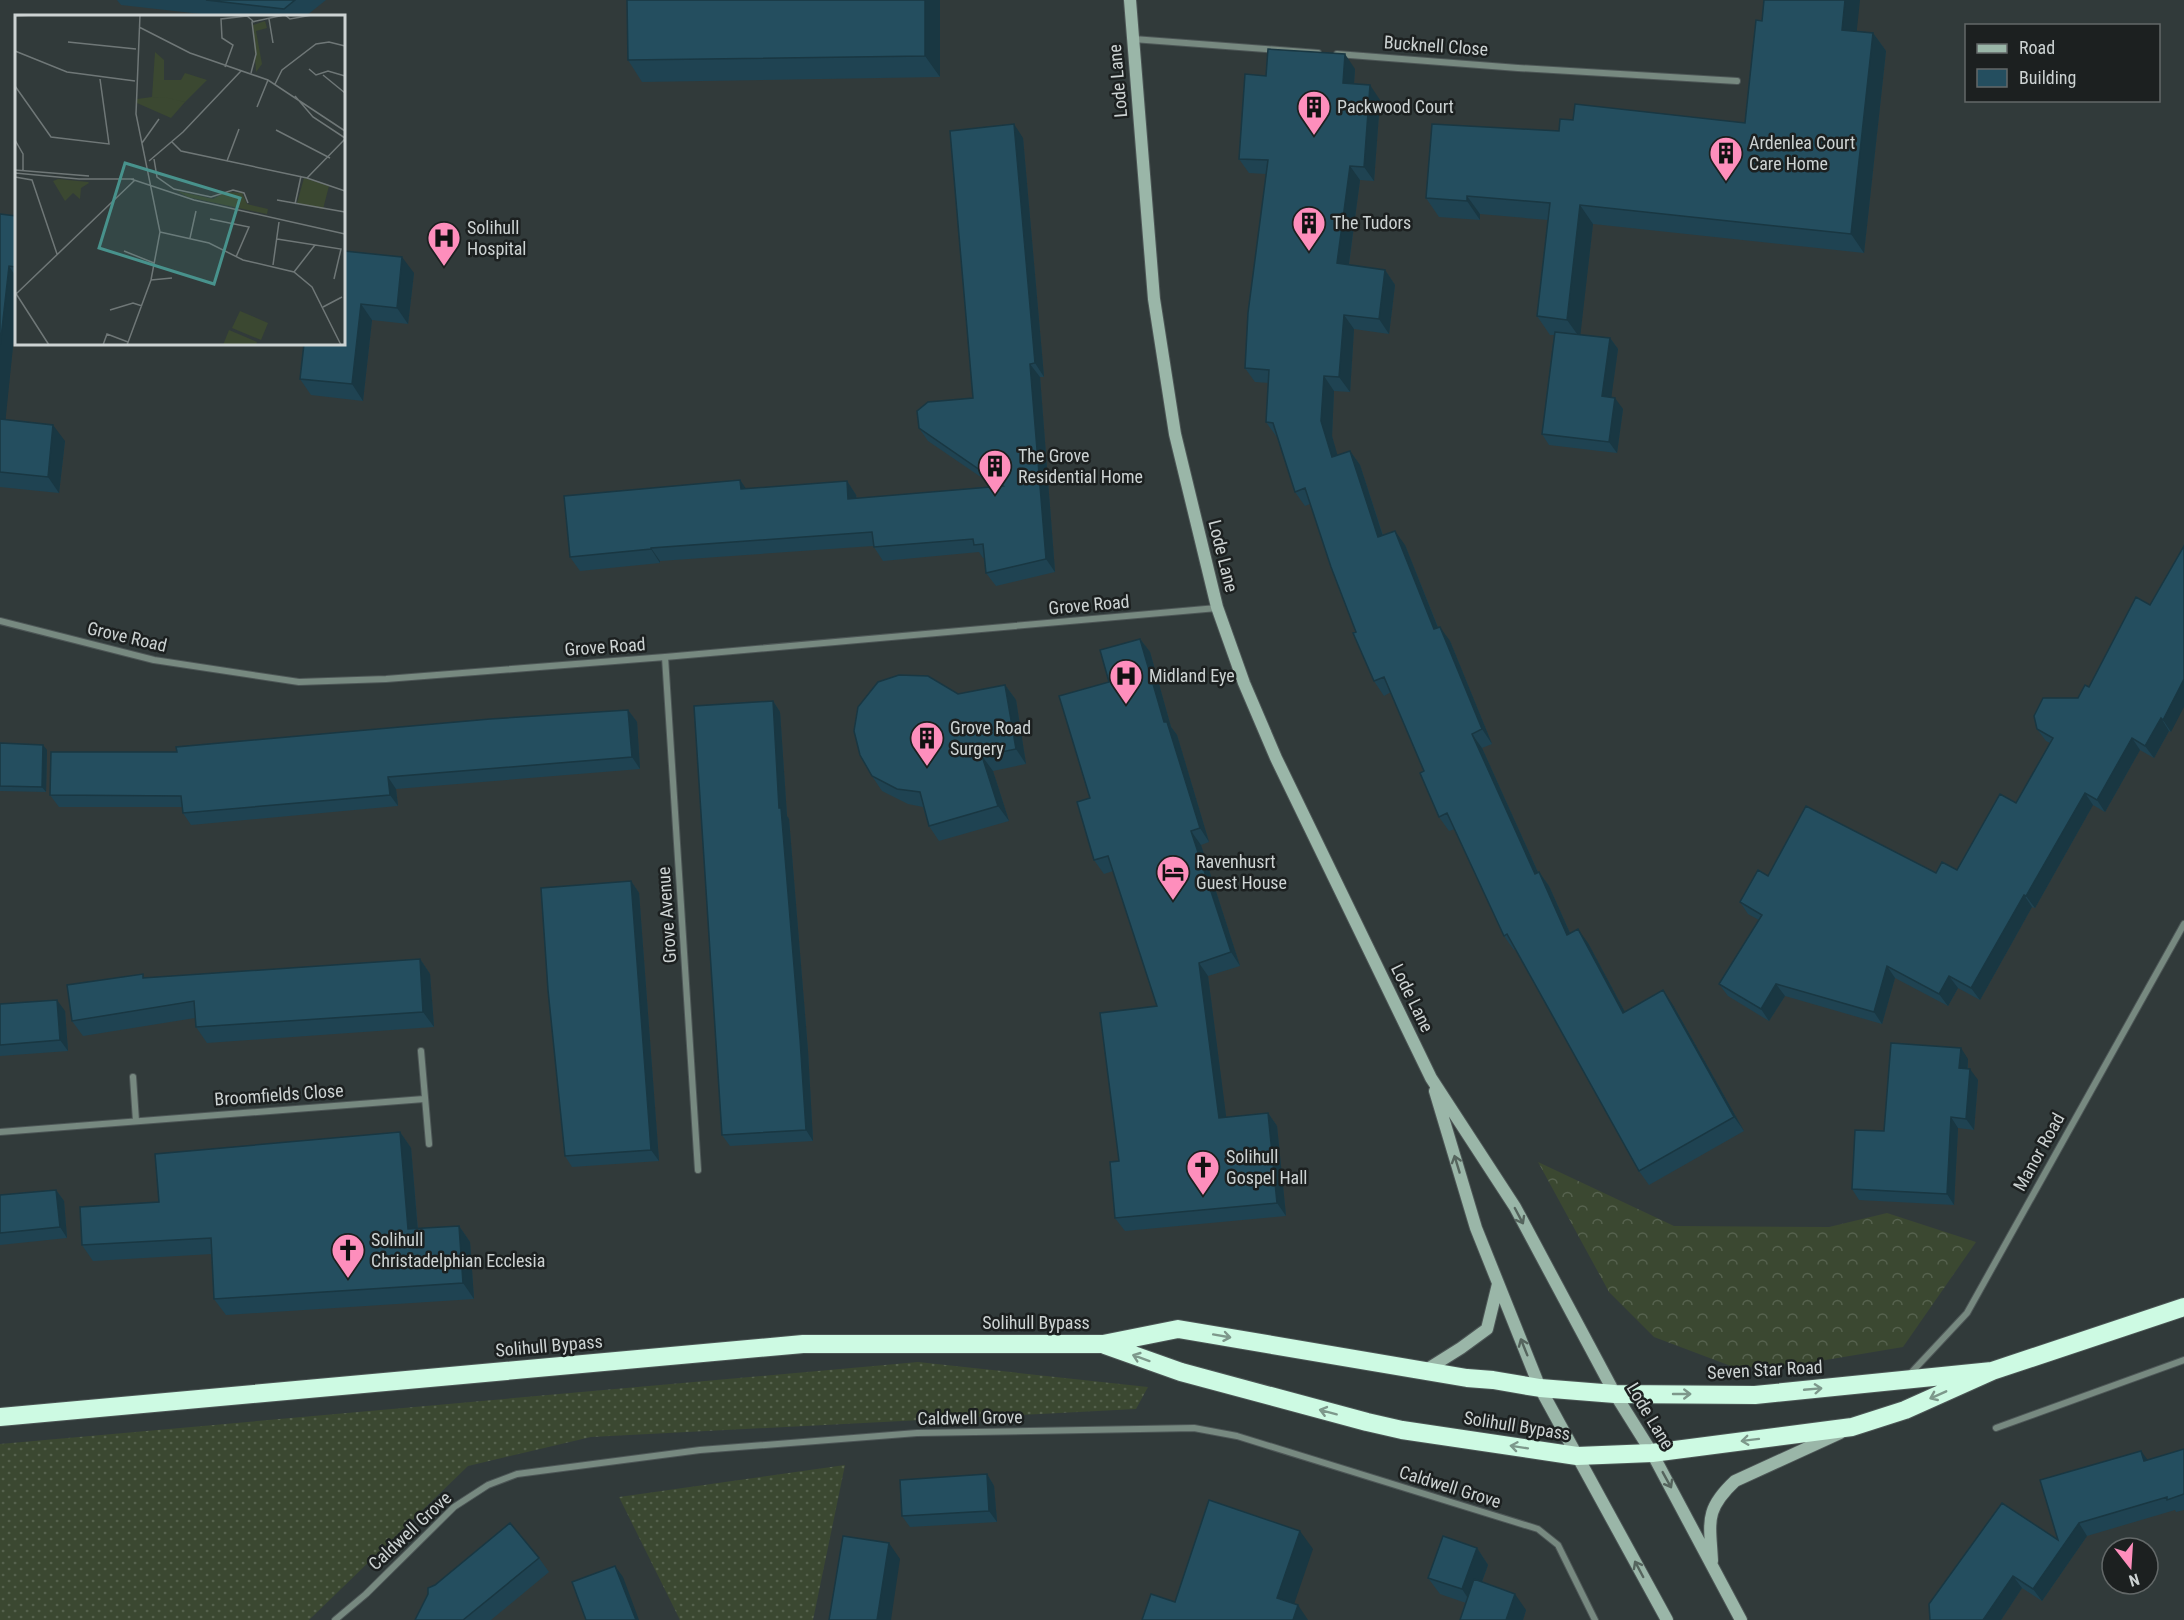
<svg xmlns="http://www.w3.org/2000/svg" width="2184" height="1620" font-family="'Roboto Condensed',sans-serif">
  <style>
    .grass { fill: url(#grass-dots) }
    .forest { fill: url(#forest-crowns) }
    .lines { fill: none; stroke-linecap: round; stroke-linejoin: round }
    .street-casing { stroke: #4d5656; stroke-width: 8 }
    .secondary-casing { stroke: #4d5656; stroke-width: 14 }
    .highway-casing { stroke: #4d5656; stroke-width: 20 }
    .street { stroke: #778980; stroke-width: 6 }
    .secondary { stroke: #9ab6a8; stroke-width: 12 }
    .highway { stroke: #cdfae3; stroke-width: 18 }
    .wall { fill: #1f4352 }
    .shaded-wall { fill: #193742 }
    .building { fill: #244e5f; stroke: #193742; stroke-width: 1.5 }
    .oneway { stroke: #55645d }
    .oneway2 { stroke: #7d988b }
    .labels { text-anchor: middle; stroke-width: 5; stroke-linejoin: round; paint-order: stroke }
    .street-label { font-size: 18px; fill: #cdd3d3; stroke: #1c2020 }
    .poi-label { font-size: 18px; fill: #cdd3d3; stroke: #1c2020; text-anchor: start }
    .inset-road { fill: none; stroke: #6f7777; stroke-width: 1.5 }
    .view { fill: #48928c; fill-opacity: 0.15; stroke: #48928c; stroke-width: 3 }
    .inset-edge { fill: none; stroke: #cdd3d3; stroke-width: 3 }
  </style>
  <defs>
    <pattern id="grass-dots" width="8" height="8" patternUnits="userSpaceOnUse" patternTransform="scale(1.5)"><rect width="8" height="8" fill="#3b4831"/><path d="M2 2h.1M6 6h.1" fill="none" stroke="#56624e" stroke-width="1.8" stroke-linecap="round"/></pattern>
    <pattern id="forest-crowns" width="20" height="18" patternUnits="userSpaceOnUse" patternTransform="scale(1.5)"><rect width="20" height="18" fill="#3b4831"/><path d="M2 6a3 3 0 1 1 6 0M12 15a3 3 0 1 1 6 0" fill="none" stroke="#56624e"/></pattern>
  </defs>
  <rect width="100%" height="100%" fill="#313a3a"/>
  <path class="grass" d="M918 1362 1148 1387 1136 1409 591 1437 468 1466 309 1620H0V1444Z
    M845 1465 813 1620H680L619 1497Z"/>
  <path class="forest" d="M1538 1162 1674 1226 1829 1227 1887 1213 1976 1242 1903 1347 1808 1363 1736 1368 1654 1337 1609 1292Z"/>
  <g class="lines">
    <defs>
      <path id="street" d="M1133 39 1318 53
        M1337 54 1518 68 1737 81
        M0 621 154 660 299 682 386 679 665 657 1217 608
        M665 657 698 1170
        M421 1051 429 1144
        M133 1077 136 1121
        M0 1132 424 1099
        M1909 1375 1967 1313 2184 924
        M1996 1428 2184 1360
        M335 1620 366 1594 454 1507 488 1485 517 1474 700 1450 917 1433 1194 1428 1237 1436 1538 1529 1558 1545 1595 1620"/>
      <path id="secondary" d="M1130 0 1154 299 1175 434 1217 607 1244 683 1276 758 1431 1078 1515 1207 1615 1394 1652 1453 1741 1620
        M1435 1091 1476 1228 1540 1388 1667 1620
        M1426 1370 1461 1348 1487 1329 1498 1284
        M1712 1561C1710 1522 1704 1510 1735 1481L1840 1433"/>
      <path id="highway" d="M1105 1345 1181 1372 1367 1422 1402 1430 1577 1456 1652 1453 1852 1427 1905 1410 1992 1371 2184 1307
        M0 1417 803 1344H1103L1178 1329 1467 1378 1493 1380 1540 1388 1615 1394 1755 1395 1992 1371"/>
    </defs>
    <use href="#street" class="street-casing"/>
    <use href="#secondary" class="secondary-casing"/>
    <use href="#highway" class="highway-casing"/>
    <use href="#street" class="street"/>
    <use href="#secondary" class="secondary"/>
    <use href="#highway" class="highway"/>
  </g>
  <path class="wall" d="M117 0H326L306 16H219L121 5Z
    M940 0V77L642 82 628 60Z
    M1857 31 1873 33 1886 51 1864 253 1593 224 1580 335 1610 338 1618 349 1611 397 1623 409 1617 453 1549 445 1542 434 1554 335H1550L1537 316 1548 220 1480 214V220L1439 217 1426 198 1559 131 1745 123Z
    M1355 69 1354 84 1380 100 1374 181 1360 180 1349 265 1385 270 1395 285 1389 334 1354 329 1350 392 1334 391 1332 436 1337 455 1350 451 1360 465 1383 535 1405 545 1438 627 1450 641 1492 744 1482 748 1538 872H1539L1549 886 1570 933 1588 943 1625 1012 1673 1005 1744 1131 1649 1185 1639 1171 1515 949 1514 950 1504 936 1455 829 1449 831 1439 817 1424 771 1391 692 1384 696 1374 681 1310 504 1305 506 1295 492 1277 437 1276 436 1266 422 1269 383 1255 382 1245 368 1266 174 1249 173 1239 159 1266 76Z
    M1023 138 1044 377H1040L1055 572 996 586 986 573 985 558H983L979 552 883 561 874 547 873 546 660 561V563L580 571 570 557 740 480 746 489 847 481 856 495 857 499 994 486 928 441 919 428 973 398Z
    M0 214 16 216V317L5 420 65 441 59 493 0 487Z
    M344 251 414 273 408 324 372 320 363 401 311 395 300 379Z
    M2136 597 2171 732 2169 731 2154 758 2140 750 2105 812 2093 805 2035 908 2032 907 1980 1000 1958 988 1948 1006 1895 978 1882 1024 1785 996 1769 1021 1728 996 1719 984 1759 920 1748 914 1740 902 1768 876 1936 873 1957 870 2016 803 2050 743 2046 741 2037 729 2078 698 2089 687Z
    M1140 639 1150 652 1171 727 1177 735 1209 842 1201 845 1240 966 1208 976 1226 1117 1268 1113 1277 1126 1286 1216 1125 1231 1115 1218 1119 1161 1157 1006 1113 871 1104 874 1094 860 1109 682Z
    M1005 685 1016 700 1026 764 993 771 1009 821 939 841 929 826 923 807 908 804 882 791 872 776Z
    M773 701 780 712 787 816 789 819 808 1051 813 1141 730 1146 722 1135Z
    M628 710 637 722 640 769 396 789 398 806 191 825 183 813 182 807H59L50 795 177 752Z
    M0 743 47 750 46 792 0 791Z
    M631 881 639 893 659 1161 572 1167 565 1156Z
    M420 959 430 974 434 1027 207 1043 196 1027 195 1018 83 1036 72 1021 146 978Z
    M0 1004 65 1011 68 1051 0 1056Z
    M1968 1059V1069L1978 1080 1974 1130 1958 1128 1954 1205 1859 1200 1852 1189 1884 1131Z
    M400 1132 411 1148 418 1229 459 1226 470 1242 474 1299 226 1315 214 1299 212 1254 93 1261 82 1245 159 1202Z
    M56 1190 64 1201 67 1238 0 1245V1195Z
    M2184 1449V1510L2176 1512 2175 1510 2087 1536 2042 1601 2022 1588 2001 1620H1930L2058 1540 2141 1451 2147 1460Z
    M987 1474 994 1486 997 1522 910 1527 902 1516Z
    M1477 1548 1488 1565 1482 1582 1526 1610 1523 1620H1460L1466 1603 1440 1594 1428 1578Z
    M539 1558 549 1572 491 1620H415Z"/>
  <path class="shaded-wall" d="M925 0H940V77L925 56Z
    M1845 0H1860L1855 48 1842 30Z
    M1873 33 1886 51 1864 253 1851 234Z
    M1345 54 1355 69 1353 97 1343 83Z
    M1370 85 1380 100 1374 181 1364 167Z
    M1014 124 1023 138 1044 377 1035 363Z
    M1350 166 1360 180 1347 278 1337 263Z
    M1467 196 1480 214V220L1467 201Z
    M1580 205 1593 224 1580 338 1567 320Z
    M402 257 414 273 408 324 397 308Z
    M9 266 16 277V317L4 435 0 429V347Z
    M1385 270 1395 285 1389 334 1379 319Z
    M361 304 372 320 363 401 352 384Z
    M1344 315 1354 329 1350 392 1339 377Z
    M1610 338 1618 349 1610 407 1602 396Z
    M1030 364 1040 377 1055 572 1046 559Z
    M1324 376 1334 391 1332 436 1342 471 1332 457 1321 421Z
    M1615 398 1623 409 1617 453 1609 442Z
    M53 425 65 441 59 493 48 477Z
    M1350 451 1360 465 1388 552 1378 537Z
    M740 480 749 493 741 489Z
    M847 481 856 495 858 513 848 499Z
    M1395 531 1405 545 1444 643 1434 629Z
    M651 548 660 561V563L651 549Z
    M1440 627 1450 641 1492 744 1482 729Z
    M1140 639 1150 652 1171 727 1177 735 1209 842 1200 828 1164 722Z
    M2184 679V707L2171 732 2163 720Z
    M1005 685 1016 700 1026 764 1016 749Z
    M773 701 780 712 787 816 789 819 808 1051 813 1141 806 1130 779 808Z
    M628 710 637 722 640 769 632 757Z
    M2161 718 2169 731 2154 758 2145 746Z
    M1472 734 1482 748 1545 888 1535 874Z
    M2132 738 2140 750 2105 812 2097 800Z
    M43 745 47 750 46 792 42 787Z
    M982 756 993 771 1009 821 998 806Z
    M388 777 396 789 398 806 390 795Z
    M2085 793 2093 805 2035 908 2026 896Z
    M1191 831 1201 845 1240 966 1231 952Z
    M1539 872 1549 886 1577 949 1567 935Z
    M631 881 639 893 659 1161 651 1150Z
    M2024 895 2032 907 1980 1000 1971 988Z
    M1578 929 1588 943 1633 1027 1623 1013Z
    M420 959 430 974 434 1027 423 1012Z
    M1199 963 1208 976 1228 1131 1219 1118Z
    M1887 966 1895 978 1882 1024 1874 1012Z
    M1949 976 1958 988 1948 1006 1939 994Z
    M1776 984 1785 996 1769 1021 1761 1009Z
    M1663 990 1673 1005 1744 1131 1734 1117Z
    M57 1000 65 1011 68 1051 60 1040Z
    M1961 1048 1968 1059 1967 1079 1959 1068Z
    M1970 1069 1978 1080 1974 1130 1966 1119Z
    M1268 1113 1277 1126 1286 1216 1277 1203Z
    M1951 1117 1958 1128 1954 1205 1947 1194Z
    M400 1132 411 1148 419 1245 408 1229Z
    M56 1190 64 1201 67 1238 60 1227Z
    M459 1226 470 1242 474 1299 463 1283Z
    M2141 1451 2150 1463 2144 1461Z
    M987 1474 994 1486 997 1522 989 1511Z
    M2079 1523 2087 1536 2042 1601 2033 1589Z
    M1300 1531 1313 1549 1290 1616 1277 1598Z
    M889 1543 900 1559 891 1620H877Z
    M1477 1548 1488 1565 1473 1606 1462 1589Z
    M615 1566 623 1577 639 1620H636Z
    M2013 1576 2022 1588 2001 1620H1983Z
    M1515 1594 1526 1610 1523 1620H1506Z
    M1298 1605 1308 1620H1293Z"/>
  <path class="building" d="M206 0H295L284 9Z
    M627 0H925V56L628 60Z
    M1764 0H1845L1842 30 1873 33 1851 234 1580 205 1567 320 1537 316 1550 203 1467 196V201L1426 198 1432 124 1559 131 1560 119 1573 120 1575 104 1745 123 1756 20 1762 21Z
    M1268 49 1345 54 1343 83 1370 85 1364 167 1350 166 1337 263 1385 270 1379 319 1344 315 1339 377 1324 376 1321 421 1332 457 1350 451 1378 537 1395 531 1434 629 1440 627 1482 729 1472 734 1535 874 1539 872 1567 935 1578 929 1623 1013 1663 990 1734 1117 1639 1171 1507 934 1504 936 1447 813 1439 817 1420 773 1424 771 1384 677 1374 681 1353 633 1356 632 1331 567 1305 488 1295 492 1273 423 1266 422 1269 370 1245 368 1248 313 1268 160 1239 159 1245 74 1266 76Z
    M1014 124 1035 363 1030 364 1046 559 986 573 983 544 974 545 973 539 874 547 872 532 651 548V549L570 557 564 496 740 480 741 489 847 481 848 499 1003 486 919 428 917 411 928 402 973 398 950 131Z
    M0 214 16 216V267L9 266 0 347Z
    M344 251 402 257 397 308 361 304 352 384 300 379 304 344H344Z
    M1555 332 1610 338 1602 396 1615 398 1609 442 1542 434Z
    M0 419 53 425 48 477 0 472Z
    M2184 546V679L2163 720 2161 718 2145 746 2132 738 2097 800 2085 793 2026 896 2024 895 1971 988 1949 976 1939 994 1887 966 1874 1012 1776 984 1761 1009 1719 984 1762 915 1740 902 1758 870 1768 876 1806 806 1936 873 1942 862 1957 870 2000 794 2016 803 2053 738 2037 729 2034 716 2043 698H2078L2085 685 2089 687 2136 597 2150 605Z
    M1140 639 1164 722H1167L1200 828 1191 831 1231 952 1199 963 1219 1118 1268 1113 1277 1203 1115 1218 1110 1162 1119 1161 1100 1013 1157 1006 1108 856 1094 860 1077 802 1090 798 1059 696 1109 682 1100 650Z
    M899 675 928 676 958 694 1005 685 1016 749 982 756 998 806 929 826 920 792 897 789 872 776 860 755 854 731 858 707 878 682Z
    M773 701 779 808H781L800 1039 806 1130 722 1135 694 706Z
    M628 710 632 757 388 777 390 795 183 813 181 796 50 795 51 752H177L176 747 490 719Z
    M0 743 43 745 42 787 0 786Z
    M631 881 651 1150 565 1156 548 990 541 888Z
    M420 959 423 1012 196 1027 194 1001 72 1021 67 985 143 974V978Z
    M57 1000 60 1040 0 1045V1004Z
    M1891 1043 1961 1048 1959 1068 1970 1069 1966 1119 1951 1117 1947 1194 1852 1189 1855 1130 1884 1131Z
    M400 1132 408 1229 459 1226 463 1283 214 1299 211 1238 82 1245 80 1207 159 1202 155 1154Z
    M56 1190 60 1227 0 1233V1195Z
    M2184 1449V1494L2167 1500V1497L2079 1523 2033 1589 2013 1576 1983 1620H1930L1929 1604 2002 1503 2058 1540 2040 1480 2141 1451 2144 1461Z
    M987 1474 989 1511 902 1516 900 1480Z
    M1209 1500 1300 1531 1277 1598 1298 1605 1293 1620H1142L1151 1594 1175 1602Z
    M510 1523 539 1558 463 1620H415L428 1594V1588L435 1585Z
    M843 1536 889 1543 877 1620H829Z
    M1443 1536 1477 1548 1462 1589 1428 1578Z
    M615 1566 636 1620H586L572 1582Z
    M1474 1579 1515 1594 1506 1620H1460Z"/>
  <defs><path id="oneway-shaft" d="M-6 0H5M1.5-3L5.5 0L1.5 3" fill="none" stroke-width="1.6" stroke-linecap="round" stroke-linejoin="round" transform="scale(1.5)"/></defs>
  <g class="oneway">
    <use href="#oneway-shaft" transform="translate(1457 1164) rotate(-107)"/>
    <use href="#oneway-shaft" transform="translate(1519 1216) rotate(62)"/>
    <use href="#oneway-shaft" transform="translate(1524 1347) rotate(-112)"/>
    <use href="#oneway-shaft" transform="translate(1667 1480) rotate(61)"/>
    <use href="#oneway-shaft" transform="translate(1639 1569) rotate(-118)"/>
  </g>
  <g class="oneway2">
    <use href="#oneway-shaft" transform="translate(1222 1336) rotate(10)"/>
    <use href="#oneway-shaft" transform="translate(1141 1358) rotate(-160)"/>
    <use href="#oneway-shaft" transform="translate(1813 1389) rotate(-5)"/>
    <use href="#oneway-shaft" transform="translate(1682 1394)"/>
    <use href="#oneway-shaft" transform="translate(1938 1395) rotate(156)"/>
    <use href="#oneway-shaft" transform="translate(1328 1412) rotate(-165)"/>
    <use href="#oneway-shaft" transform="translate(1750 1440) rotate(173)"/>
    <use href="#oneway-shaft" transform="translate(1519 1447) rotate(-171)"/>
  </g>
  <defs>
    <symbol id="building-pin" viewBox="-11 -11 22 30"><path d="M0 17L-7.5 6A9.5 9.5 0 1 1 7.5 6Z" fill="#fe8ebc" stroke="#1c2020"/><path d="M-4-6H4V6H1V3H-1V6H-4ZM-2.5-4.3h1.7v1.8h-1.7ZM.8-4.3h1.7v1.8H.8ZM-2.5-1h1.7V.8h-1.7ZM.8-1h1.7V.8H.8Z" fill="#111"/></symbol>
    <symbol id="hospital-pin" viewBox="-11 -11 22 30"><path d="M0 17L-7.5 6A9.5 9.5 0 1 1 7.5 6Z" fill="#fe8ebc" stroke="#1c2020"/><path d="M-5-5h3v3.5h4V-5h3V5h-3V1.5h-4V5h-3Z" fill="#111"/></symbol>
    <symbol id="hotel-pin" viewBox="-11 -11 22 30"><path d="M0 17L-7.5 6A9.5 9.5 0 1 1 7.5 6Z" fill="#fe8ebc" stroke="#1c2020"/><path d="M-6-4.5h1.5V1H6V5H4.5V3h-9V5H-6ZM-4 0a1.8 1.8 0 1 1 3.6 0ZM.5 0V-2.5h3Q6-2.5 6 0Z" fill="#111"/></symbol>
    <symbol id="church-pin" viewBox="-11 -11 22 30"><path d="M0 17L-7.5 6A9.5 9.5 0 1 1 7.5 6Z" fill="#fe8ebc" stroke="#1c2020"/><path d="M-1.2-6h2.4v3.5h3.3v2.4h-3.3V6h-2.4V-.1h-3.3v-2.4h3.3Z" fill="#111"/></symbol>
  </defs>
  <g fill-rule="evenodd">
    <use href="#building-pin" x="1295" y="88" width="38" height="52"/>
    <use href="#building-pin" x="1707" y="134" width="38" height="52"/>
    <use href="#building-pin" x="1290" y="204" width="38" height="52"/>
    <use href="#hospital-pin" x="425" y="219" width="38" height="52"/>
    <use href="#building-pin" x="976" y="447" width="38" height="52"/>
    <use href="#hospital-pin" x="1107" y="657" width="38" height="52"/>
    <use href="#building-pin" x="908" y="719" width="38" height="52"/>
    <use href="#hotel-pin" x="1154" y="853" width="38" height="52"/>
    <use href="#church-pin" x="1184" y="1148" width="38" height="52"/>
    <use href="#church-pin" x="329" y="1231" width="38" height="52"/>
  </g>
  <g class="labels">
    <g class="street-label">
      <text transform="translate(1436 46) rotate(4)" y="6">Bucknell Close</text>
      <text transform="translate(1118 81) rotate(-95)" y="6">Lode Lane</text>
      <text transform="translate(1223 556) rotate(76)" y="6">Lode Lane</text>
      <text transform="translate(1089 605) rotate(-5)" y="6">Grove Road</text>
      <text transform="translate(127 637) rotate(13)" y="6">Grove Road</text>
      <text transform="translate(605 647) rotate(-4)" y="6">Grove Road</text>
      <text transform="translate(667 915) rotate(-94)" y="6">Grove Avenue</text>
      <text transform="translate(1412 998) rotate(64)" y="6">Lode Lane</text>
      <text transform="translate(279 1095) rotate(-4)" y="6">Broomfields Close</text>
      <text transform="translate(2039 1152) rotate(-61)" y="6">Manor Road</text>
      <text x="1036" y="1329">Solihull Bypass</text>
      <text transform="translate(549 1346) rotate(-5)" y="6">Solihull Bypass</text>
      <text transform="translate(1765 1370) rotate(-3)" y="6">Seven Star Road</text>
      <text transform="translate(1650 1416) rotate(59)" y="6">Lode Lane</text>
      <text transform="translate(970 1418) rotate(-1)" y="6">Caldwell Grove</text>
      <text transform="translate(1517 1426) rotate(9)" y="6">Solihull Bypass</text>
      <text transform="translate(1450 1487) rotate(17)" y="6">Caldwell Grove</text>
      <text transform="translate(410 1531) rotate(-43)" y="6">Caldwell Grove</text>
    </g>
    <g class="poi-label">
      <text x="1337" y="113">Packwood Court</text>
      <text x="1749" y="149">Ardenlea Court<tspan x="1749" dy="21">Care Home</tspan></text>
      <text x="1332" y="229">The Tudors</text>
      <text x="467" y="234">Solihull<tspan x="467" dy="21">Hospital</tspan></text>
      <text x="1018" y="462">The Grove<tspan x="1018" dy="21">Residential Home</tspan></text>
      <text x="1149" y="682">Midland Eye</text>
      <text x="950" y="734">Grove Road<tspan x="950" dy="21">Surgery</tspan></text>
      <text x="1196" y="868">Ravenhusrt<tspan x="1196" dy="21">Guest House</tspan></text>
      <text x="1226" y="1163">Solihull<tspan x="1226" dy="21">Gospel Hall</tspan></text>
      <text x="371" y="1246">Solihull<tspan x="371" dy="21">Christadelphian Ecclesia</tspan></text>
    </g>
  </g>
  <g transform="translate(15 15)">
    <rect width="330" height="330" fill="#313a3a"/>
    <path d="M250 6 252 13 241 16 247 49 241 57 238 10ZM140 37 149 45V65H166L170 58 192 65 170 87 137 82ZM289 163 314 171 308 194 282 188ZM162 176 198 184 211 177 227 178 232 189 253 194 252 199 173 182Z" fill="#3b4831"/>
    <path d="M43 164 73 167 74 168 66 173 65 184 58 178 50 186 38 166Z" fill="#3b4831"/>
    <path d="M137 82 153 83 170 87 156 103 122 88V84ZM225 296 253 308 246 325 217 313ZM214 315 242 327 241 330H208Z" fill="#3b4831"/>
    <path class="inset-road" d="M270 0 275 4 297 0M0 1 18 0M254 4 258 28M124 12 175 38 253 65 330 116M53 27 121 34M0 36 52 57 120 66M210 52 218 30 207 23 206 4 232 1 238 6M294 54 301 60 313 56 330 61M236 58 241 39 237 7 269 0M308 60 330 78M260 69 267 55 301 29 314 27 330 31M0 71 36 122 94 129 85 64M280 81 298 102 330 123M242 92 253 65M261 115 315 143M0 125 8 139V155M157 127 166 136 292 163 330 176M127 128 144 104M139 144 142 162 159 174 196 182 218 175 229 178 233 188M134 146 168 117 226 56M212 146 224 114M0 155 74 161M0 158 64 164H119M0 162 17 165 42 239M292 163 330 124M116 164 179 185 330 219M262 185 330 197M280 189 286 161M195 204 234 212 221 242M145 217 194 228 228 245 279 257 297 272 326 330M175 223 181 196M262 224 326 234 319 264M109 236 139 248M258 250 264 207M279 257 300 230M136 265 157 263M0 277 34 330M1 279 120 165M308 292 327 282M95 295 118 288 127 291M88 330 92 319 113 327M112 330 136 265 145 217 121 99 125 0"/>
    <path class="view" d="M110 148 225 183 199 269 84 233Z"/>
    <rect width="330" height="330" class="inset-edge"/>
  </g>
  <rect x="1965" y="24" width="195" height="78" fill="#1c2020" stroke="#636868" stroke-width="1.5"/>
  <rect x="1977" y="44" width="30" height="9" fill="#9ab6a8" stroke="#636868" stroke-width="1.5"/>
  <text x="2019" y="54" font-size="18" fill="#cdd3d3">Road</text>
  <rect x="1977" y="69" width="30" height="18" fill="#244e5f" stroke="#636868" stroke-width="1.5"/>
  <text x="2019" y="84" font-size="18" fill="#cdd3d3">Building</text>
  <g transform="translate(2130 1566) rotate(163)"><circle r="28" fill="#1c2020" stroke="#636868" stroke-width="1.5"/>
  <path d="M0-4.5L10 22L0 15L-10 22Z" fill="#fe8ebc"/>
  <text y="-9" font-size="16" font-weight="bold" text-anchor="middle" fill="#cdd3d3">N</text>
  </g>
</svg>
